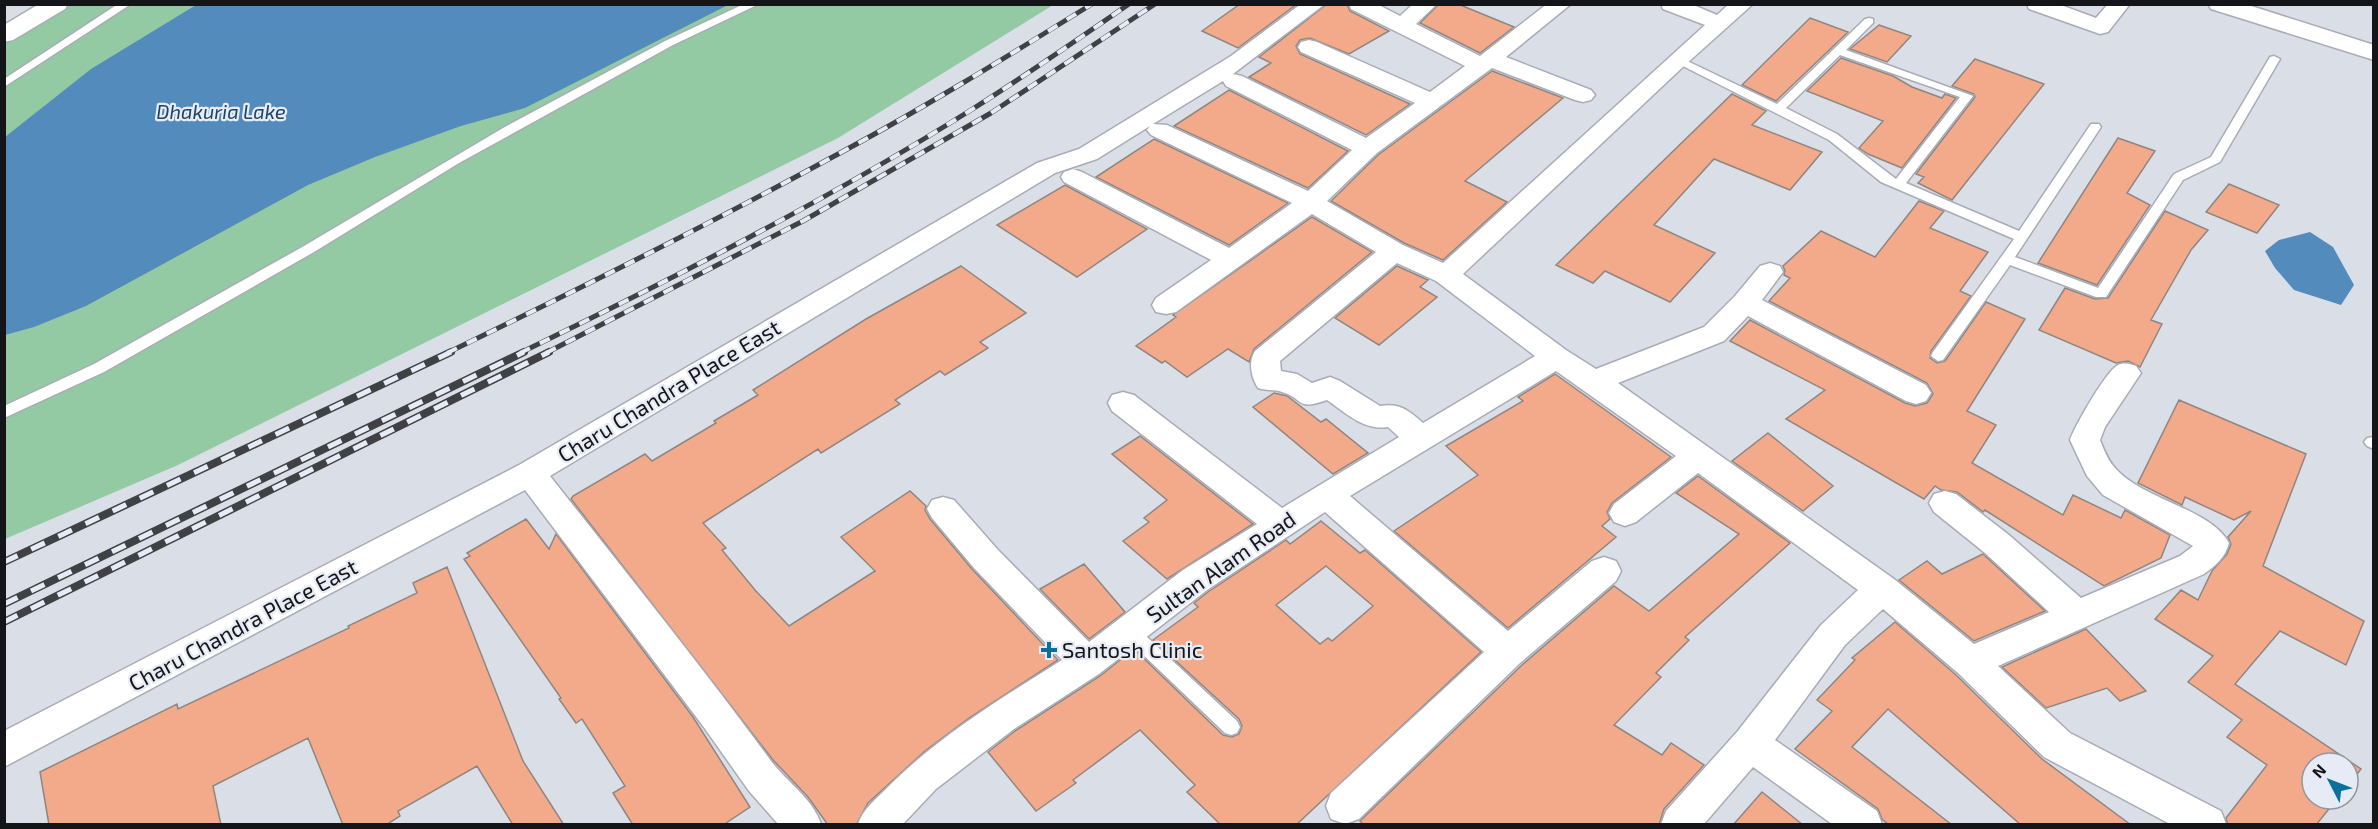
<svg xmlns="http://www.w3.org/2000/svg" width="2378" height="829" font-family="'Exo 2',sans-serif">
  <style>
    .green { fill: #93caa3 }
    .water { fill: #538bbd }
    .building { fill: #f3aa8a; stroke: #908681; stroke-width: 1.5; fill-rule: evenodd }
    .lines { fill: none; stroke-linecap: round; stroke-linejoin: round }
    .service-casing { stroke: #a9acb6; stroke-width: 3 }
    .minor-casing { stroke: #a9acb6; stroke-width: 3 }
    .tertiary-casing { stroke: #a9acb6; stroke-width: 3 }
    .secondary-casing { stroke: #a9acb6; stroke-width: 3 }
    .service { fill: #fff; fill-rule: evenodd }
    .minor { fill: #fff; fill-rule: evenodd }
    .tertiary { fill: #fff; fill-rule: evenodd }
    .secondary { fill: #fff; fill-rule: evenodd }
    .rail-far1-casing { stroke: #3f4145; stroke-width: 5 }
    .rail-casing { stroke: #3f4145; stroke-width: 8 }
    .rail-far1 { stroke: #e7ebf5; stroke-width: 4; stroke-dasharray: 11; stroke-linecap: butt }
    .rail { stroke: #e7ebf5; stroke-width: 5; stroke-dasharray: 15; stroke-linecap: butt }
    .poi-dot { fill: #08719d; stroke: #e7ebf5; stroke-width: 2 }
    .labels { text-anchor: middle; stroke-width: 4.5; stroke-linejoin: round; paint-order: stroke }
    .far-water-label { font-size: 20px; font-style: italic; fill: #1a4366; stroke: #e7ebf5 }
    .street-label { font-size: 22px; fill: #141518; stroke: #e7ebf5 }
    .poi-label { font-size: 22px; fill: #141518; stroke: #e7ebf5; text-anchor: start }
  </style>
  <rect width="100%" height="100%" fill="#dadee7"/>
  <path class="green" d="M58 4 1053 5 838 138 178 465 5 539 4 36Z"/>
  <path class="water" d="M196 5V4L728 5 525 108 461 126 375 157 308 185 86 306 34 327 5 335V137L91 69Z
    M2310 232 2333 247 2354 285 2341 305 2294 290 2275 268 2265 251 2279 240Z"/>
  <path class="building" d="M1240 4H1297L1238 48 1202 31Z
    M1327 4H1347L1350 11 1389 31 1349 54 1310 38 1300 40 1296 46 1300 54 1410 104 1366 135 1249 77 1271 63 1259 57Z
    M1439 4H1458L1514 27 1480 53 1420 23Z
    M1810 18 1848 32 1776 101 1742 85Z
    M1879 25 1911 36 1887 62 1850 49Z
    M1841 58 1893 76 1912 87 1942 98 1945 94 1956 98 1902 168 1868 154 1859 148 1883 121 1807 91Z
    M1975 59 2044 84 1952 200 1918 183 1924 177 1916 174 1975 97 1974 94 1952 86Z
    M1492 71 1563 98 1465 181 1507 202 1443 260 1404 243 1331 201 1378 155Z
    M1229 90 1348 151 1308 188 1174 126Z
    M1732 94 1766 111 1752 125 1822 152 1790 190 1714 159 1654 225 1715 253 1670 302 1605 271 1593 283 1556 265Z
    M2118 138 2155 151 2127 193 2150 205 2097 285 2038 263Z
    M1154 139 1288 203 1229 245 1096 177Z
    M2229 184 2279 205 2257 233 2206 212Z
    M1065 185 1147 229 1077 277 997 225Z
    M1919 201 1944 211 1930 228 1988 252 1960 291 1971 296 1931 351 1930 358 1937 363 1945 361 1986 302 2025 319 1967 411 1996 425 1972 463 2063 515 2073 495 2121 518 2125 510 2170 535 2161 558 2104 586 1985 510 1983 512 1957 492 1941 490 1935 486 1924 499 1786 419 1825 390 1730 341 1750 320 1905 403 1915 406 1927 403 1933 394 1927 383 1769 301 1790 278 1784 275 1785 271 1783 266 1821 231 1875 257Z
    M2165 211 2208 230 2191 250 2151 320 2162 324 2140 367 2128 361 2116 363 2039 330 2065 288 2095 299 2108 298Z
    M1312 217 1372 252 1254 349 1249 362 1228 349 1187 377 1165 361 1162 363 1136 346 1176 317 1173 315Z
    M961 266 1026 313 980 342 988 348 945 375 940 371 895 400 900 404 821 453 818 449 703 523 726 548 722 550 755 590 789 626 875 571 841 537 910 491 926 506 925 510 930 519 972 569 1058 660 969 718 925 751 868 803 856 825H828L808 797 773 760 571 499 573 496 645 454 652 461 716 423 714 421 758 395 753 390 866 319Z
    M1397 266 1428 280 1420 287 1437 297 1379 345 1335 318Z
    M1555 374 1671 457 1612 503 1607 512 1610 519 1602 526 1616 537 1508 628 1394 531 1478 475 1446 446 1523 401 1518 397Z
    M1274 393 1287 396 1321 422 1326 419 1368 453 1333 474 1253 407Z
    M2179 400 2306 454 2263 566 2364 621 2346 665 2280 631 2235 684 2361 769 2348 786V763H2312V799H2337L2316 825H2228L2226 818 2267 765 2227 737 2242 720 2188 682 2213 656 2155 619 2181 590 2198 600 2212 571 2227 554 2231 544 2228 537 2251 511 2234 520 2185 497 2182 505 2138 483Z
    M1768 433 1833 486 1803 511 1732 461Z
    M1140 436 1253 524 1167 579 1123 541 1149 522 1144 518 1167 500 1112 454Z
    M1698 476 1790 543 1685 637 1689 640 1656 673 1661 677 1614 725 1662 755 1671 743 1704 765 1664 809 1659 825H1364L1360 821 1522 665 1614 586 1649 611 1739 534 1676 493Z
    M526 519 549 549 556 534 693 717 750 807 723 825H633L613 793 625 786 582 719 576 723 559 699 561 698 464 559 470 556 467 553Z
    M1321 521 1360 553 1365 550 1481 652 1296 825H1221L1187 792 1195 785 1140 730 1073 780 1076 783 1036 811 988 752 1015 731 1100 676 1134 649 1223 735 1232 737 1239 734 1242 726 1239 719 1153 640 1198 607 1194 603 1208 592 1286 540 1290 544ZM1326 566 1373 606 1332 641 1328 638 1320 644 1276 605Z
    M1983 554 2045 611 1974 641 1899 580 1927 561 1942 574Z
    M1084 564 1125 612 1089 639 1040 589Z
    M447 567 523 761 564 825H513L477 766 398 811 400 816 386 825H343L308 738 213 786 221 825H49L40 772 177 704 178 709 349 628 348 626 417 593 413 583Z
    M1895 622 1956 675 2042 759 2131 825H2021L1888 709 1852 747 1952 825H1889L1882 819 1878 809 1795 749 1832 711 1817 700 1855 660 1852 658Z
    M2086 629 2146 691 2120 701 2107 688 2046 708 2002 667Z
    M1762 792 1803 825H1733Z"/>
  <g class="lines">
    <defs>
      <path id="service" d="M118 4H131L4 87V79Z
        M744 4H759L673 45 459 163 314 252 104 372 4 418V406L94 364 304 246 503 128 665 41Z
        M1869 18 1873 19V23L1846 50 1973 96 1906 183 2019 231 2091 124H2099L2101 127 2015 257 2098 288 2174 174 2211 157 2270 57 2274 56 2280 59 2220 162 2183 180 2106 297H2096L2010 265 1943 360 1938 361 1931 356 1933 352 2014 239 1881 182 1829 140 1671 60 1673 58H1681L1777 104 1865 19ZM1840 55 1960 97 1896 179 1837 134 1786 108Z
        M2374 437V449L2367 446 2364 442 2367 438Z
        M1134 622 1140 624 1147 637 1237 721 1240 727 1237 733 1231 735 1225 733 1135 647 1125 629 1128 624Z"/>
      <path id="minor" d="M1301 4H1325L1233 74 1242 76 1366 138 1415 103 1301 52 1298 47 1301 42 1309 40 1317 42 1430 92 1465 66 1351 9 1349 4H1377L1400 16 1413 4H1437L1416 24 1480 56 1547 4H1571L1506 57 1591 90 1595 95 1591 100 1583 102 1575 100 1492 68 1377 153 1327 201 1403 245 1443 263 1705 25 1663 9 1661 4H1691L1717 15 1729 4H1753L1685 65 1463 274 1566 350 1596 369 1704 327 1735 296 1760 266 1770 263 1780 266 1783 272 1762 300 1926 385 1931 393 1926 401 1916 404 1906 401 1748 316 1724 341 1618 383 1894 579 1974 644 2049 612 1985 553 1934 512 1929 503 1934 494 1945 491 1956 494 2009 535 2081 598 2180 556 2193 546 2103 495 2087 476 2070 440C2075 426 2106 371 2118 365 2125 362 2130 364 2136 366L2141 373 2105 427 2100 440C2104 450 2108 461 2116 469 2144 500 2211 509 2229 543 2225 558 2216 565 2204 574L1998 666 2070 733 2221 811 2226 824H2170L2044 757 1958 673 1883 609 1845 645 1775 740 1877 811 1882 824H1832L1753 767 1704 824H1661L1666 811 1737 732 1821 625 1858 590 1698 473 1636 522 1625 526 1614 522 1609 513 1614 504 1676 456 1556 371 1350 496 1508 631 1592 561 1604 557 1616 561 1621 571 1616 581 1520 663 1359 819 1345 824 1331 819 1326 806 1331 793 1484 652 1325 512 1207 590 1099 674 1014 729 936 789 903 824H858C863 809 875 800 886 789 937 737 1000 699 1062 660L974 568 932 518 927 509 932 500 943 497 954 500 998 550 1089 642 1183 570 1257 524 1112 411 1108 403 1112 395 1123 392 1134 395 1282 508 1399 437 1388 427C1364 431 1346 413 1327 400 1295 411 1305 399 1282 392 1275 389 1266 391 1258 388 1251 377 1248 362 1255 351L1376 252 1312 214 1176 312 1166 314 1156 312 1152 305 1156 298 1211 260 1064 182 1061 177 1064 172 1073 169 1082 172 1229 248 1292 203 1151 135 1147 130 1150 126 1097 159 1055 173 550 476C624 570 700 664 771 761 787 782 813 799 821 824H778L749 791 703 726 525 490 4 767V731L519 465 1037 163 1079 149 1231 56ZM1223 81 1226 86 1352 150 1308 191 1167 125 1153 124ZM1397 263 1436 281 1535 356 1423 423C1408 410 1400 403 1380 406L1340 381 1330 377 1312 383 1297 374 1281 371 1280 361Z
        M2027 4H2058L2096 18 2108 4H2130L2108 32 2100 34 2029 9Z"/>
      <path id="tertiary" d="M39 4H68L65 9 13 40 4 42V25Z"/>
      <path id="secondary" d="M2208 4H2245L2374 45V60L2211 9Z"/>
    </defs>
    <use href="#service" class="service-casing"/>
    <use href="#minor" class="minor-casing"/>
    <use href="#tertiary" class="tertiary-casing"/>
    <use href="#secondary" class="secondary-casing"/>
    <use href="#service" class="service"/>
    <use href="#minor" class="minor"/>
    <use href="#tertiary" class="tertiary"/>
    <use href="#secondary" class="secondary"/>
    <defs>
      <path id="rail-far1" d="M447 353C575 291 702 228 827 160 917 112 1005 58 1092 4
        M520 353C674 278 826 201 971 110 1025 76 1077 40 1129 4
        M546 353 803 221 991 113 1155 4"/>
      <path id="rail" d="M4 562 451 352
        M4 604 524 352
        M4 622 549 352"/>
    </defs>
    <use href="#rail-far1" class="rail-far1-casing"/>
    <use href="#rail" class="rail-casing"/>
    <use href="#rail-far1" class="rail-far1"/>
    <use href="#rail" class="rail"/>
  </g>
  <path class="poi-dot" d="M1046 641h6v6h6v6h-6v6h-6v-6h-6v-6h6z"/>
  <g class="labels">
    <g class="far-water-label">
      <text x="221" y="119">Dhakuria Lake</text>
    </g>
    <g class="street-label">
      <text transform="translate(669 391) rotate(-31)" y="8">Charu Chandra Place East</text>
      <text transform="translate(1221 567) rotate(-35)" y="8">Sultan Alam Road</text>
      <text transform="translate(243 625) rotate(-28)" y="8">Charu Chandra Place East</text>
    </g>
    <g class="poi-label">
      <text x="1062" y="658">Santosh Clinic</text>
    </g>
  </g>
  <rect width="2378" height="829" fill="none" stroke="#141518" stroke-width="12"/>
  <g transform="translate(2330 781) rotate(312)"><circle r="28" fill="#e7ebf5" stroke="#93959d" stroke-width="1.5"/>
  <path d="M0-4.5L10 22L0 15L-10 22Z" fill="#08719d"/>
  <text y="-9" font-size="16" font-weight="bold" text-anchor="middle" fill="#141518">N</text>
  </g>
</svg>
